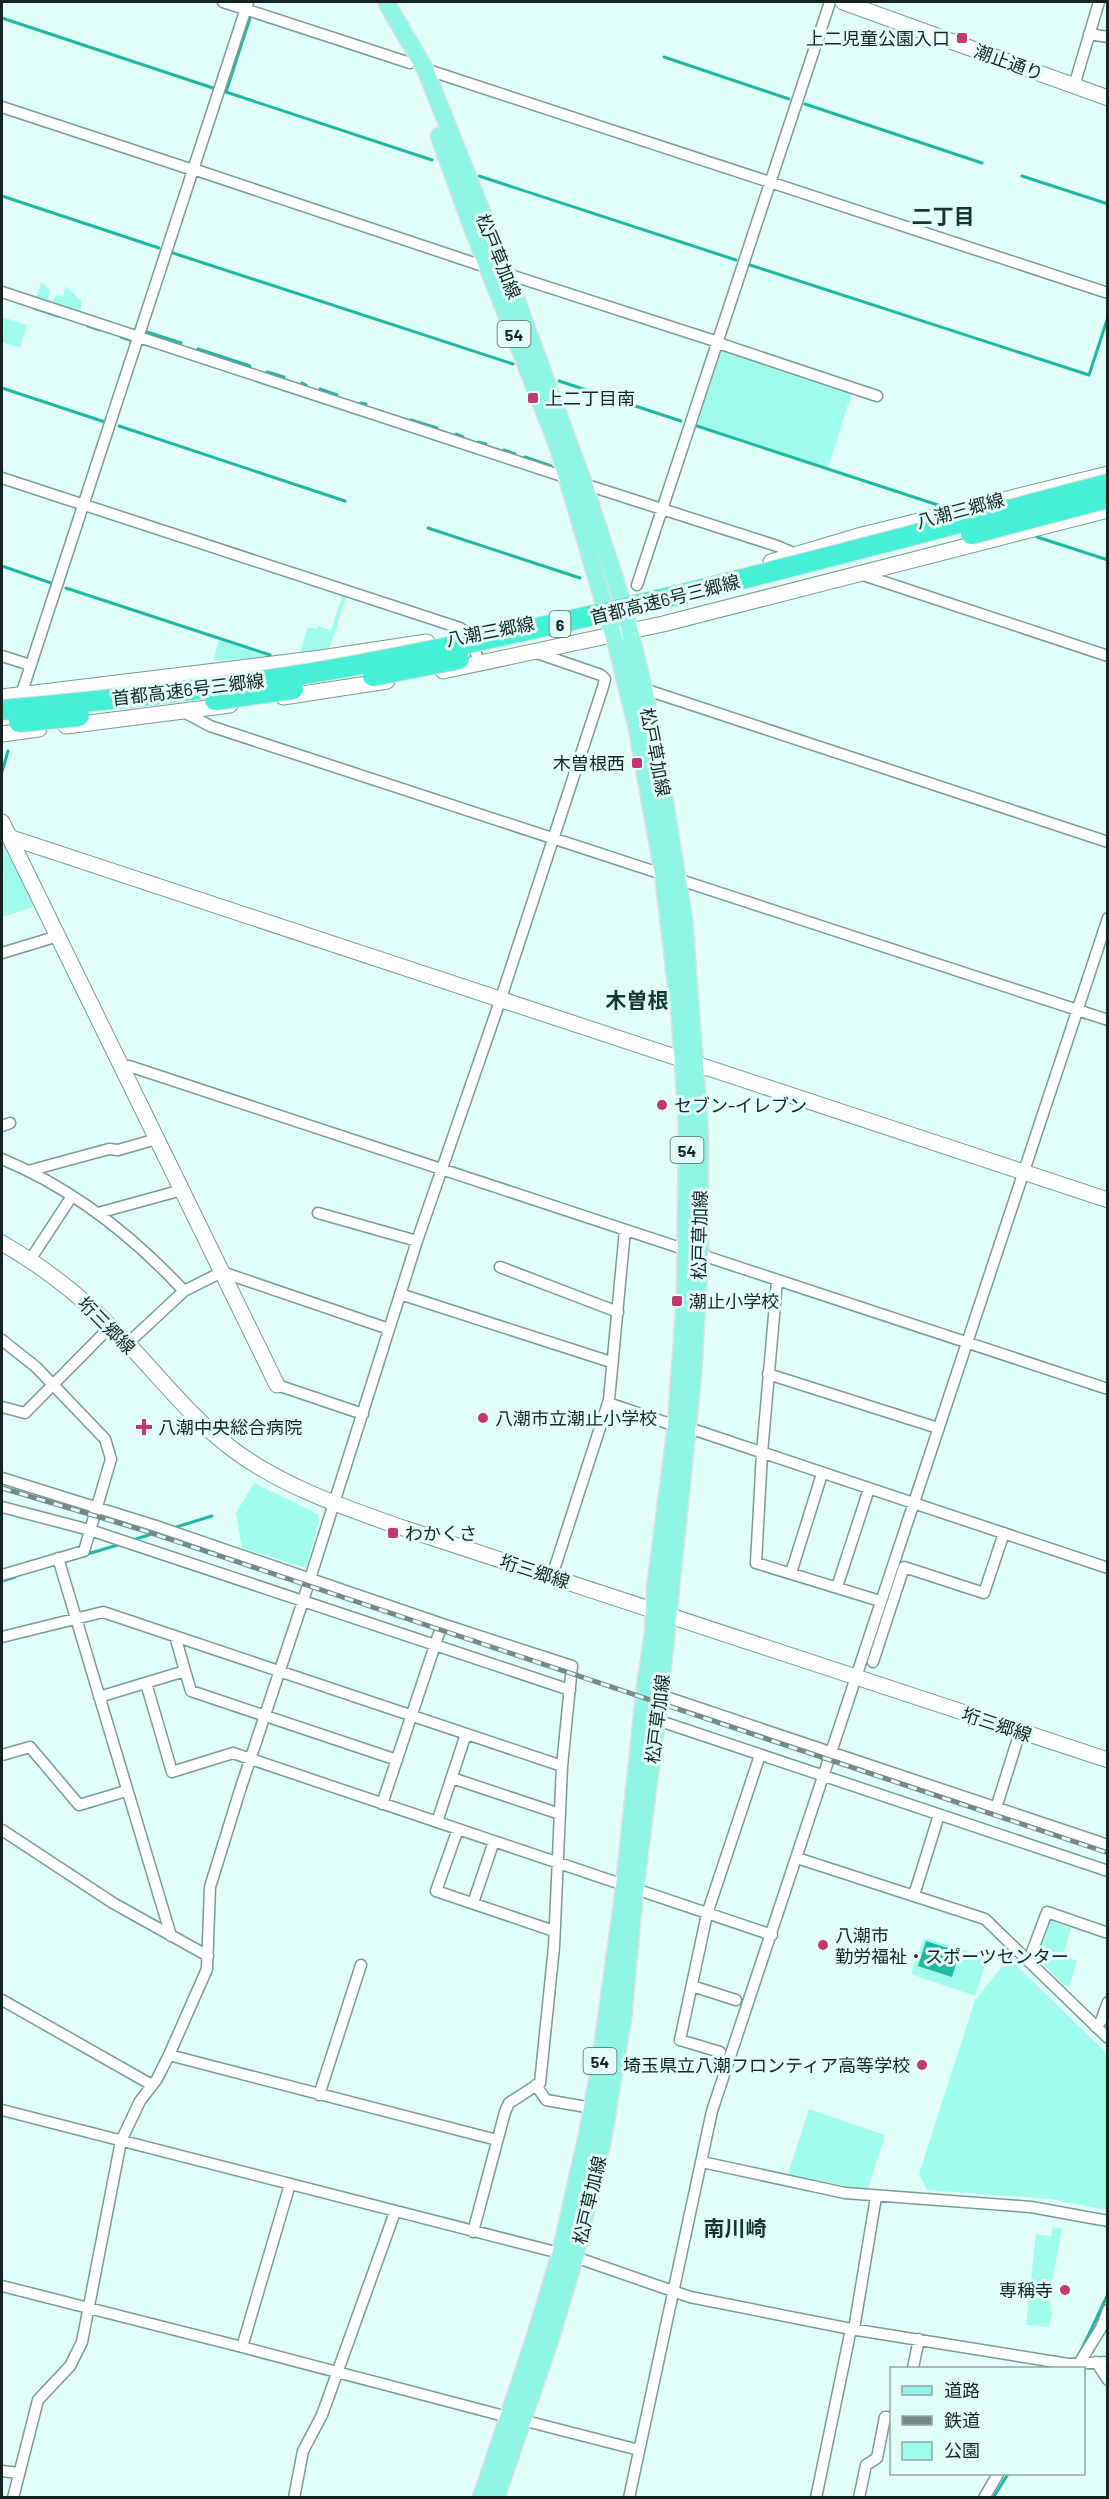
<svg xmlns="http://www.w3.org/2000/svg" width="1109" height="2499" font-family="Barlow,'Noto Sans JP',sans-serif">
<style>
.green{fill:#a1fdeb}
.water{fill:#1eb8a3}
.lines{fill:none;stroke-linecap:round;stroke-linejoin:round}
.stream{stroke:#1eb8a3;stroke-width:3}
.street-casing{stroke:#789b94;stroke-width:13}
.secondary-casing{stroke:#789b94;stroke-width:17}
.primary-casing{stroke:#dee0e0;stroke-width:19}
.street{stroke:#fff;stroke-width:10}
.secondary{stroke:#fff;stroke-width:15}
.primary{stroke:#8ff6e6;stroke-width:16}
.rail-casing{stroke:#758a86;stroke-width:5}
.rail{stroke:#e1fef8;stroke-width:3;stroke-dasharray:9;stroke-linecap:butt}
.highway-bridge-casing{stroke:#dee0e0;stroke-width:22;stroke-linecap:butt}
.highway-bridge{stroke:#45f0d6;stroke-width:20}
.poi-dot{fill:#c33870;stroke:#e1fef8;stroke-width:2}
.labels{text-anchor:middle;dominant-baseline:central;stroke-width:6;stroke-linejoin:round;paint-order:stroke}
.shield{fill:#e1fef8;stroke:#536562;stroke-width:1.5}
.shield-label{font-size:16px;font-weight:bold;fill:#162421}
.poi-label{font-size:18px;fill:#162421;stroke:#e1fef8;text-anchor:start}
.street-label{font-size:18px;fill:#162421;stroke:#e1fef8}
.quarter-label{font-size:21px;font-weight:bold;fill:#153630;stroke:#e1fef8}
</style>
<rect width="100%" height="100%" fill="#e1fef8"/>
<path class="green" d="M 41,282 L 50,290 L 48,299 L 52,302 L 56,295 L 63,296 L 66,286 L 81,301 L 81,314 L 36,300 Z
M 2,317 L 27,325 L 20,348 L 2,342 Z
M 722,349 L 852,392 L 828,468 L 697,425 Z
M 343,594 L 347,595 L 328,653 L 299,655 L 308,627 L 316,629 L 318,626 L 331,630 Z
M 219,640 L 270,657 L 213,661 Z
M 2,832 L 37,906 L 2,917 Z
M 254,1483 L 318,1514 L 319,1520 L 306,1568 L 242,1548 L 236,1513 Z
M 1052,1921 L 1071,1928 L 1063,1955 L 1077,1961 L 1070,1986 L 1063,1984 L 1038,1958 L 1049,1922 Z
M 924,1938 L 988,1957 L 975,1996 L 911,1974 Z
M 1009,1958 L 1107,2054 L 1107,2210 L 1050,2199 L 927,2190 L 919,2174 L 975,2000 Z
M 809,2109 L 885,2135 L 868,2188 L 851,2187 L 788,2174 Z
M 1053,2227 L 1062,2229 L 1049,2298 L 1052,2313 L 1049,2327 L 1026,2325 L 1036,2234 L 1051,2236 Z"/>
<path class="water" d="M 926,1941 L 960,1952 L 952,1977 L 918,1966 Z"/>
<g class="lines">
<path class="stream" d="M 2,18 L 213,88
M 250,18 L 226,92 L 432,160
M 664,57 L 789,99
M 805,104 L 982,163
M 479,176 L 736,260
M 1022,176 L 1108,204
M 2,196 L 159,248
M 173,253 L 513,364
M 750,265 L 1089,375 L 1108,317
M 2,297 L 2,298
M 34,308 L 58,316
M 88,326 L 100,330
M 147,332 L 181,343
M 121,337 L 130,340
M 198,349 L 250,366
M 267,372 L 284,377
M 559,381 L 681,421
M 302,383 L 306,385
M 2,388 L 105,422
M 320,389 L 337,395
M 361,403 L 366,404
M 411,420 L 437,428
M 119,426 L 345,501
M 697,426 L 944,507
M 456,434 L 463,437
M 478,442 L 486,444
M 504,450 L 515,454
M 525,457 L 551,466
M 428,528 L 580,578
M 1037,537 L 1108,560
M 2,566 L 51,583
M 66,588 L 270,655
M 2,772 L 8,751
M 173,1528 L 212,1516
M 133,1540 L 161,1531
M 84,1555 L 121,1544
M 2,1581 L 15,1577
M 1079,2355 L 1108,2294
M 993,2498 L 1008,2474"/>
<defs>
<path id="street" d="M 223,2 L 410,63
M 1089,34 L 1108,37
M 425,69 L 1108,293
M 1074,86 L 1099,2
M 2,107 L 193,170
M 193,169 L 489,268
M 504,273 L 718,342
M 2,292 L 568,478
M 718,343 L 877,396
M 2,478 L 460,628 L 470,636 L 480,665
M 584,484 L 777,546 L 789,551 L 793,556
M 860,574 L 1108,656
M 637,585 L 830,2
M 2,656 L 30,665
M 644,689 L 1108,842
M 21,695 L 248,2
M 184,712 L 210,726 L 1108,1020
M 2,953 L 58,936
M 122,1070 L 129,1066 L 1108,1389
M 2,1126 L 10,1123
M 2,1159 C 72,1188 132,1235 184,1291
M 28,1171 L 109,1149 L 118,1150 L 157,1139
M 98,1213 L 182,1190
M 318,1213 L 417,1241
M 30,1260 L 72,1196
M 500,1267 L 618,1312
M 777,1281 L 762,1453 L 756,1563 L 880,1601
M 400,1294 L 611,1362
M 2,1340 L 36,1367 L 105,1439 L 111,1459 L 84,1551 L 2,1575
M 127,1344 L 184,1291 L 222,1272 L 389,1329
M 768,1374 L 938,1428
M 277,1385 L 363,1414
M 608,1403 L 676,1426
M 2,1407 L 25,1413 L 110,1327
M 689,1428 L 1108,1568
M 2,1478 L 156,1526 L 442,1624
M 2,1507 L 90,1530 L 570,1690
M 58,1558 L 171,1936
M 791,1573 L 822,1474
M 552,1576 L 609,1400 L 625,1230
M 837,1587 L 869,1489
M 2,1637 L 103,1612 L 562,1766
M 873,1662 L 904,1567 L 984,1593 L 1004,1533
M 185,1671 L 191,1691 L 397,1760
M 146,1683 L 172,1772 L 233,1753 L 772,1935
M 660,1695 L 1108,1845
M 99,1697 L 185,1671 L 175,1636
M 657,1720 L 1108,1871
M 2,1755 L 30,1747 L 79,1805 L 126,1791
M 452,1778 L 560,1814
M 382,1804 L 442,1624 L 572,1666 L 562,1766 L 554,1947 L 540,2083 L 509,2103 L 505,2112 L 473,2232
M 996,1808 L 1020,1732
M 437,1822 L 466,1734
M 458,1829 L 436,1891 L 554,1931
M 2,1830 L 113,1903 L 208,1956
M 797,1858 L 985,1919 L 1108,2038
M 914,1895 L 939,1815
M 473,1903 L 494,1841
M 1029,1960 L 1047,1912 L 1108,1933
M 692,1986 L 736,2000
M 2,2000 L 152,2085
M 1096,2027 L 1101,2021 L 1108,2002
M 720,2052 L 680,2040 L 707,1914 L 760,1755
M 169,2055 L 497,2140
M 536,2085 L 546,2100 L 592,2108
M 319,2095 L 361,1965
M 2,2110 L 575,2257 L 690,2297 L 851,2329 L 1068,2364 L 1108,2362
M 702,2162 L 845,2193 L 1031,2207 L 1108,2221
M 2,2286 L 242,2347 L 508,2417
M 854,2329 L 876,2197
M 242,2347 L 290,2184
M 1080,2362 L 1101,2328 L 1108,2310
M 1096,2362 L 1108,2380
M 913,2368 L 919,2339
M 522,2420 L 639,2450
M 2,2471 L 18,2473
M 13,2498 L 38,2400 L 70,2366 L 82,2342 L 121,2141 L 140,2101 L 157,2079 L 169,2055 L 207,1969 L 210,1887 L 241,1787 L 303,1601 L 417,1241 L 500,1001 L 603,687 L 605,679 L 601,675 L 537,653
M 294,2498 L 303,2451 L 322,2415 L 395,2212
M 629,2498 L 712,2111 L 1108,918
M 816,2498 L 851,2329
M 859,2498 L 866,2465 L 877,2458 L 885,2417 L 892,2418
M 984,2498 L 998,2474"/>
<path id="secondary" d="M 843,2 L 1108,98
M 771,562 L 862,535 L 1108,474
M 443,671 L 663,624 L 1108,510
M 2,697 L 321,658 L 427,642
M 283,697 L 387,681
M 66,726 L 230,705
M 2,734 L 39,729
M 2,822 L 277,1385
M 9,837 L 1108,1200
M 2,1243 C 54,1273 87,1302 129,1345 C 163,1381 195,1422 235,1451 C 284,1487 343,1507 400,1527 L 1108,1760"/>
<path id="primary" d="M 387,4 L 425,69 L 507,274 L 584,484 L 623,604 L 644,689 L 662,784 L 684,919 L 700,1132 L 700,1255 L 693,1375 L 660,1695 L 635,1890 L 623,2018 L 603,2139 L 575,2257 L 550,2341 L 496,2498
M 439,136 L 468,217 L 558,447 L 617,648 L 637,729 L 663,874 L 680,1019 L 687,1124 L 685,1298 L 676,1426 L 655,1589 L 653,1633 L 645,1688 L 623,1896 L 600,2064 L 587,2135 L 560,2254 L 534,2340 L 481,2498"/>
</defs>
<use href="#street" class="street-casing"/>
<use href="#secondary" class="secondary-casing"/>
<use href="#primary" class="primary-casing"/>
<use href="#street" class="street"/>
<use href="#secondary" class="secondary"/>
<use href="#primary" class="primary"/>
<defs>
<path id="rail" d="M 2,1488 L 139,1529 L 1108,1853"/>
</defs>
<use href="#rail" class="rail-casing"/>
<use href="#rail" class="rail"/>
<defs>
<path id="highway-bridge" d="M 971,534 L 1108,498
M 373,676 L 459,659
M 215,700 L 293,689
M 2,710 C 120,699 239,687 357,665 C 610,618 858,549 1108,484
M 19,722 L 79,716"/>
</defs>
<use href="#highway-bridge" class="highway-bridge-casing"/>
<use href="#highway-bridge" class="highway-bridge"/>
</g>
<g class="poi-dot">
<rect x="956" y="32" width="12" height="12" rx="3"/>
<rect x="527" y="392" width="12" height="12" rx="3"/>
<rect x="631" y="757" width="12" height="12" rx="3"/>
<circle cx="662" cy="1105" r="6"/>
<rect x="671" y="1295" width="12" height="12" rx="3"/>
<circle cx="483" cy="1418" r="6"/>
<path d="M141 1418h6v6h6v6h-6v6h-6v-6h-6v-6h6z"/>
<rect x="387" y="1527" width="12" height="12" rx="3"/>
<circle cx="823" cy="1945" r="6"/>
<circle cx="922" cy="2065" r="6"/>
<circle cx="1065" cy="2290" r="6"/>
</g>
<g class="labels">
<g class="shield">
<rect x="497.5" y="321" width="33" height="26" rx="4.5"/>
<rect x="549.5" y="611" width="21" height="26" rx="4.5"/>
<rect x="670.5" y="1137" width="33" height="26" rx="4.5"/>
<rect x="583.5" y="2048" width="33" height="26" rx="4.5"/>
</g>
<g class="shield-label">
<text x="514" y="334">54</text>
<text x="560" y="624">6</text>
<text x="687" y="1150">54</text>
<text x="600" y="2061">54</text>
</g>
<g class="poi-label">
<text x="950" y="38" text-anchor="end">上二児童公園入口</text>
<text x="545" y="398">上二丁目南</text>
<text x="625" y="763" text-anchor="end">木曽根西</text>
<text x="674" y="1105">セブン-イレブン</text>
<text x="689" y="1301">潮止小学校</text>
<text x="495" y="1418">八潮市立潮止小学校</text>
<text x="158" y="1427">八潮中央総合病院</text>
<text x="405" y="1533">わかくさ</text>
<text x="835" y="1935">八潮市<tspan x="835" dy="21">勤労福祉・スポーツセンター</tspan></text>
<text x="910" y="2065" text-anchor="end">埼玉県立八潮フロンティア高等学校</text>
<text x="1053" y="2290" text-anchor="end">専稱寺</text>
</g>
<g class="street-label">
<text transform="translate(1009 62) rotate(20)">潮止通り</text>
<text transform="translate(499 256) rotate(68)">松戸草加線</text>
<text transform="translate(960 510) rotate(-15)">八潮三郷線</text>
<text transform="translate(665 599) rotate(-14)">首都高速6号三郷線</text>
<text transform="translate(490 631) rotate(-11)">八潮三郷線</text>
<text transform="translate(188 689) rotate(-7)">首都高速6号三郷線</text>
<text transform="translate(656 752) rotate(79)">松戸草加線</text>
<text transform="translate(699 1235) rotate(-89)">松戸草加線</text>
<text transform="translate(107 1325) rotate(45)">垳三郷線</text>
<text transform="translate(535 1571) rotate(18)">垳三郷線</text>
<text transform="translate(657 1719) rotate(-83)">松戸草加線</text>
<text transform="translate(997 1724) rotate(18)">垳三郷線</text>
<text transform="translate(589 2200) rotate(-77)">松戸草加線</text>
</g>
<g class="quarter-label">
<text x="943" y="215">二丁目</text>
<text x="637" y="999">木曽根</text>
<text x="735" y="2227">南川崎</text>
</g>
</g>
<rect width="1109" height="2499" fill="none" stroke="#162421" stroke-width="6"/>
<rect x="890" y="2367" width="195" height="108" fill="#e1fef8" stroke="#90a7a2" stroke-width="1.5"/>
<rect x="902" y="2386" width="30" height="9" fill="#8ff6e6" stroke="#90a7a2" stroke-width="1.5"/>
<text x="944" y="2397" font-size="18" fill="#162421">道路</text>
<rect x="902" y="2416" width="30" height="9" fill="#758a86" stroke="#90a7a2" stroke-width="1.5"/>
<text x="944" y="2427" font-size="18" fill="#162421">鉄道</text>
<rect x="902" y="2442" width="30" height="18" fill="#a1fdeb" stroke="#90a7a2" stroke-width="1.5"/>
<text x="944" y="2457" font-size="18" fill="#162421">公園</text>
</svg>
